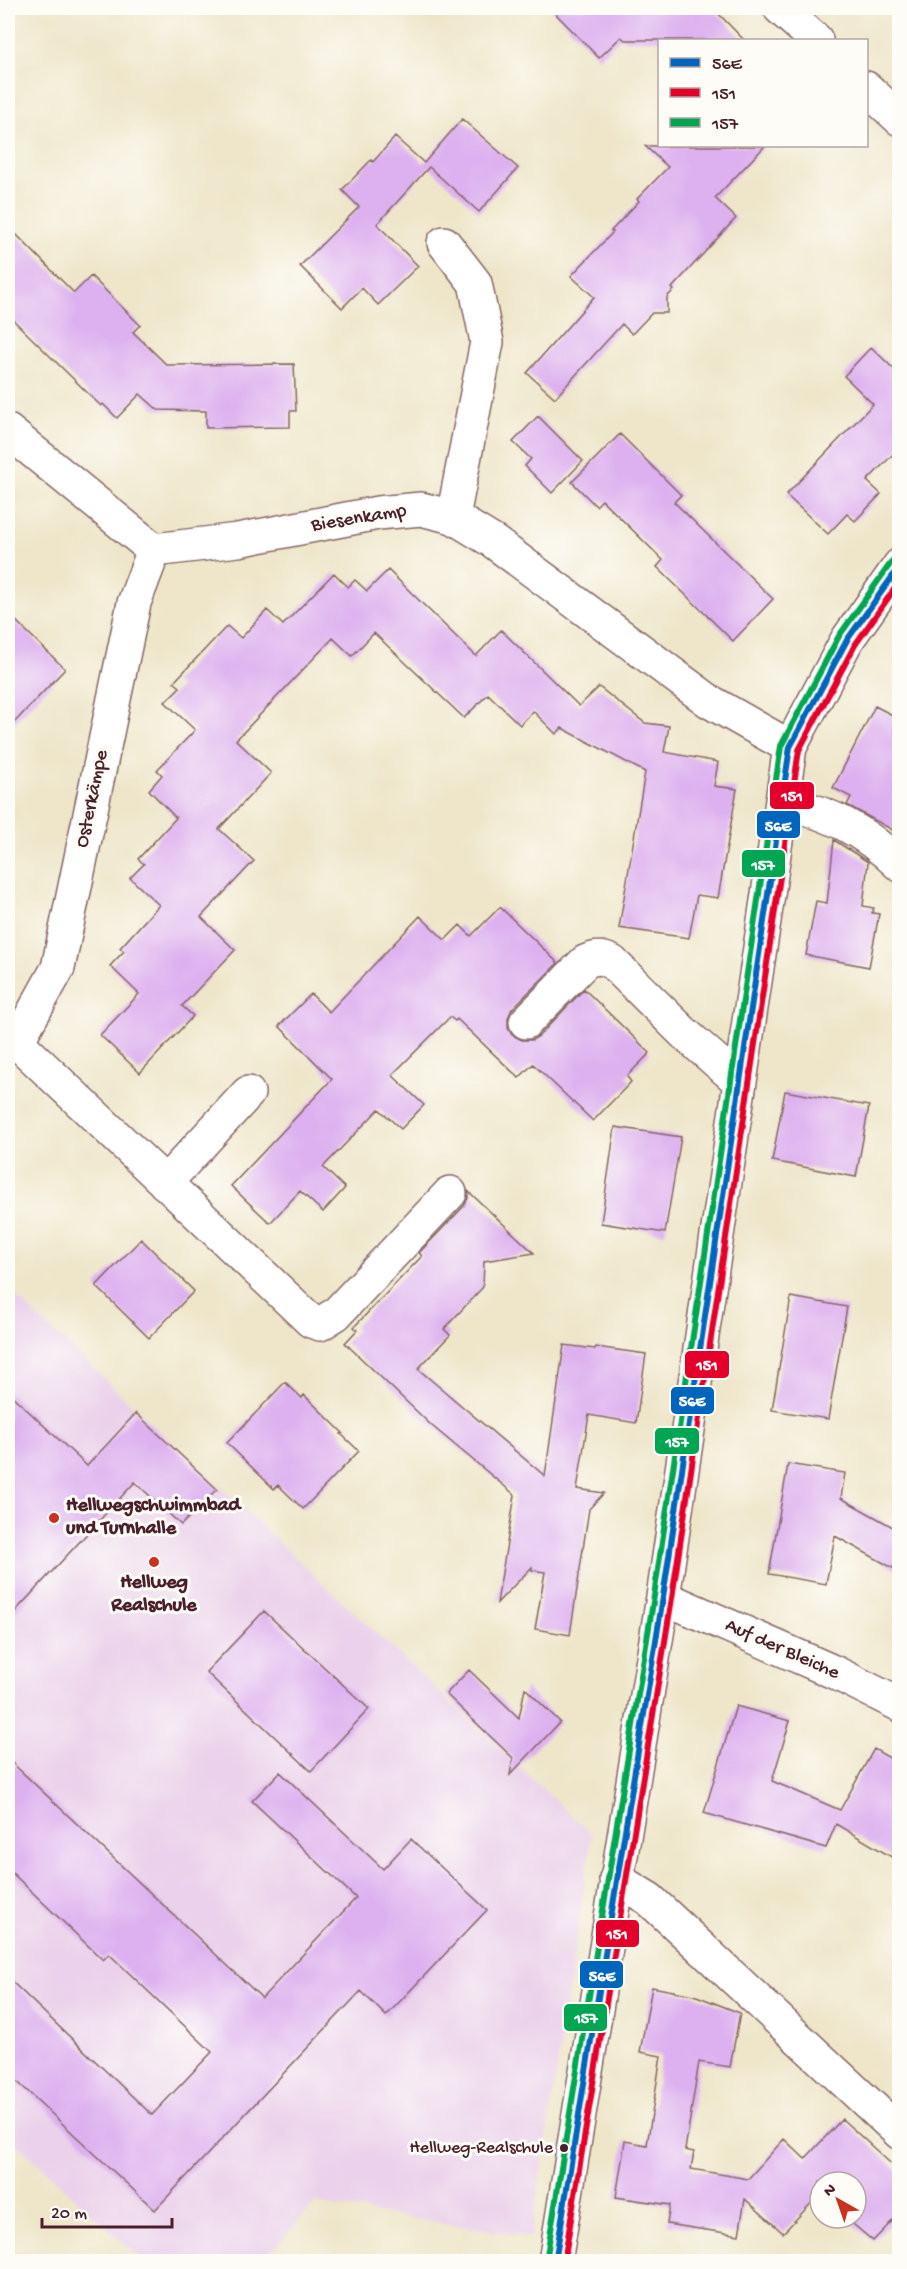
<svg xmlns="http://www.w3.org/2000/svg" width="907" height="2269" font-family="'Gochi Hand',sans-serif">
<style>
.built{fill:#ebd1eb}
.building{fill:#ddb0ef}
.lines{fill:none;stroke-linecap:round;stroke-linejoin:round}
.minor-casing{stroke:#846563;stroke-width:36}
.minor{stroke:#fff;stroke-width:33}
.bus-1-casing{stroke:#fdfcf7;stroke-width:10}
.bus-2-casing{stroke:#fdfcf7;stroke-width:10}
.bus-3-casing{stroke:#fdfcf7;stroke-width:10}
.bus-1{stroke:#0065bd;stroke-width:6}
.bus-2{stroke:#e4002b;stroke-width:6}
.bus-3{stroke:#00a651;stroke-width:6}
.poi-dot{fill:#c8321e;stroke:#fdfcf7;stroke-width:2}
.bus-dot{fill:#4a1f2b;stroke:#fdfcf7;stroke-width:2}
.labels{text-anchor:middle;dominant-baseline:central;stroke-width:6;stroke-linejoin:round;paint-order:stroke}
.bus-label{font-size:18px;fill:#4a1f2b;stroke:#fdfcf7;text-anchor:end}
.street-label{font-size:20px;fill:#4a1f2b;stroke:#fdfcf7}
.poi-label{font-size:20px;font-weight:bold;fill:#4a1f2b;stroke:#fdfcf7;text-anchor:start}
.line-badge{stroke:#fdfcf7;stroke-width:2}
.badge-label{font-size:16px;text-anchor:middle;font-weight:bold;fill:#fff}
</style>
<rect width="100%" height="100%" fill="#fdfcf7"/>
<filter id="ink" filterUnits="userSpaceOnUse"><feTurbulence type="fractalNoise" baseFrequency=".0167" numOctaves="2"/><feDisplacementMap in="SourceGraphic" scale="12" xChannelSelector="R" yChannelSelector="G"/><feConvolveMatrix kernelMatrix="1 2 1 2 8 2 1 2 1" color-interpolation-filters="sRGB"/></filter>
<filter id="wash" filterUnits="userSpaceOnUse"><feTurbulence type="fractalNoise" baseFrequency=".008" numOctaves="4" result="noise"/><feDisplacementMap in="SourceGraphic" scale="24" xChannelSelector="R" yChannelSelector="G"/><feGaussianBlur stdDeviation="1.35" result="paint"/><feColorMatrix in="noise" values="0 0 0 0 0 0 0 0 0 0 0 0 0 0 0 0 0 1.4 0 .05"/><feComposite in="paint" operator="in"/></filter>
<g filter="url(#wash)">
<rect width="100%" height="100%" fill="#efe6ca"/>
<path class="built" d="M 8,1289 L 592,1835 L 531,2237 L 315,2203 L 262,2261 L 143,2261 L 8,2136 Z"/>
<g id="blocks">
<path class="building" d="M 550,8 L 713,8 L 744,40 L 625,40 L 621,37 L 599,58 Z
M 462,119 L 518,168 L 479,212 L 429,167 L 377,224 L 418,266 L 378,305 L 362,288 L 342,308 L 300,266 L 359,207 L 342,190 L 371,160 L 373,162 L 395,137 L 424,163 Z
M 645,146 L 765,146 L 715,198 L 736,218 L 672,288 L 674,290 L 667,297 L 667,313 L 652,313 L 632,334 L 622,324 L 555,398 L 527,373 L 594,297 L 571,276 L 613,232 L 611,231 L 639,201 L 637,199 L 668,167 Z
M 8,226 L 74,293 L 91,276 L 140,325 L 133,332 L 167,365 L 294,364 L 296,411 L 290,411 L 290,427 L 206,428 L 206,411 L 158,410 L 140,394 L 117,418 L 103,404 L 101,406 L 8,315 Z
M 871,347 L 900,375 L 900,447 L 867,481 L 881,494 L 855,521 L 847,514 L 828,534 L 786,495 L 873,404 L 844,376 Z
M 538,416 L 583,461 L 552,493 L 525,466 L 531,459 L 513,442 Z
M 620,434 L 681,495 L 674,502 L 773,599 L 733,641 L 657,567 L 663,560 L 602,500 L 596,506 L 572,482 Z
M 388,570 L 476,656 L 501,630 L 579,706 L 599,687 L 645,723 L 669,726 L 664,752 L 718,762 L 714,786 L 737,789 L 718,898 L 697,895 L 689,938 L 619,928 L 645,772 L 562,728 L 556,734 L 533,711 L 520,725 L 488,694 L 464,718 L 374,633 L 352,656 L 333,638 L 236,740 L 271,773 L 219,829 L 254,861 L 201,917 L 235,950 L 182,1006 L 193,1016 L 140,1073 L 100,1035 L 139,994 L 110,966 L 124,951 L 120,948 L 159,905 L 130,878 L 144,864 L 138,859 L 176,818 L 149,790 L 162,775 L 157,770 L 195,730 L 165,702 L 180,687 L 174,682 L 227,626 L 241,638 L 267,610 L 283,625 L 334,573 L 348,587 L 355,580 L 367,591 Z
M 8,613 L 65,669 L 8,729 Z
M 875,706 L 900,719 L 900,834 L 847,805 L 851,797 L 833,788 Z
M 834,840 L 868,862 L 863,906 L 874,908 L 872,913 L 879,914 L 869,967 L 806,955 L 816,901 L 827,903 Z
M 500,907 L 558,963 L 512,1009 L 508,1018 L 508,1028 L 512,1035 L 522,1040 L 532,1040 L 539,1036 L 584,989 L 650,1053 L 627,1076 L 631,1082 L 593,1121 L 533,1064 L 519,1078 L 457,1019 L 455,1021 L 450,1017 L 392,1075 L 424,1105 L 401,1129 L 379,1109 L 323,1167 L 345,1188 L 323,1212 L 300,1191 L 270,1223 L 231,1186 L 332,1079 L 279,1026 L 311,994 L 329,1012 L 420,916 L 445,940 L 460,925 L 471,936 Z
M 785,1091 L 869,1106 L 856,1177 L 772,1161 Z
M 615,1127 L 681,1137 L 665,1233 L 601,1223 Z
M 468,1191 L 534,1253 L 484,1261 L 483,1287 L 444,1329 L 450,1335 L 418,1369 L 545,1476 L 564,1345 L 595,1349 L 596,1347 L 646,1354 L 636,1423 L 589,1415 L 577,1489 L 604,1493 L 589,1509 L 570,1635 L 535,1629 L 545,1572 L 532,1570 L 532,1567 L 497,1603 L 515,1495 L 432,1426 L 345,1343 L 357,1330 L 354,1327 L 422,1256 L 419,1253 L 464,1206 L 468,1198 Z
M 141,1239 L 194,1291 L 149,1338 L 96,1286 Z
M 791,1297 L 847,1307 L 828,1419 L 772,1410 Z
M 285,1382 L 302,1398 L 304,1395 L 343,1433 L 341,1434 L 359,1451 L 303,1509 L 278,1485 L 274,1489 L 227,1443 Z
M 8,1392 L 87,1466 L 136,1413 L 217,1489 L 181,1525 L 135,1482 L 8,1619 Z
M 788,1464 L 845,1473 L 841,1498 L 900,1531 L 900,1572 L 835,1536 L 826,1584 L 769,1574 Z
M 264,1611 L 369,1709 L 311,1771 L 206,1672 Z
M 469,1670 L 519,1718 L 525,1688 L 560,1722 L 510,1775 L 513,1758 L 446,1694 Z
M 736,1706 L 790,1721 L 772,1781 L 840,1810 L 874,1749 L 900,1764 L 900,1862 L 836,1824 L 826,1848 L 704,1813 Z
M 8,1759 L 262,1998 L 356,1898 L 252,1801 L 280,1772 L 383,1869 L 411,1839 L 487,1910 L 386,2016 L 361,1991 L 155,2210 L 8,2073 L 8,1978 L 152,2115 L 212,2052 L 109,1954 L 103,1960 L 8,1869 Z
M 652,1987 L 694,1995 L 740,2013 L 730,2067 L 699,2062 L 685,2150 L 694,2152 L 691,2169 L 748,2179 L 784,2139 L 805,2159 L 842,2119 L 900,2172 L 900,2213 L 873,2241 L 846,2218 L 856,2218 L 856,2182 L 820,2182 L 820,2194 L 783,2233 L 745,2199 L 739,2235 L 667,2224 L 670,2205 L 616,2197 L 625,2141 L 647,2145 L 661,2056 L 640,2052 Z"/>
</g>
</g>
<g filter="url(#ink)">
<use href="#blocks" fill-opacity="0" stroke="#846563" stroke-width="1.5"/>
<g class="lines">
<defs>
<path id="minor" d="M 780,8 L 816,40
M 866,88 L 900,119
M 444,243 L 475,283 L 487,342 L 453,517
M 8,431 L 154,550 L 238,540 L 378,513 L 421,509 L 453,517 L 494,542 L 709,701 L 790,747
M 154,550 L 134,603 L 58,968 L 17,1042 L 311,1321 L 320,1324 L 336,1314 L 450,1193
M 782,801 C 832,815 861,828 900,865
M 526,1022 L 585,962 C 596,957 602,957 612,962 L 684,1033 L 740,1082
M 165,1183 L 248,1093
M 663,1597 L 836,1673 L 900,1705
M 616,1879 L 649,1899 L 900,2133
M 555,2262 L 663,1597 L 790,747 L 847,640 L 900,565"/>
</defs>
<use href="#minor" class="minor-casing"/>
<use href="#minor" class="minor"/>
<defs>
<path id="bus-1" d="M 555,2262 L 663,1597 L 790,747 L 847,640 L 900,566"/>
<path id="bus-2" d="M 564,2262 L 672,1598 L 799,750 L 855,645 L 900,581"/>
<path id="bus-3" d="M 546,2261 L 654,1596 L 781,746 L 839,636 L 893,560"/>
</defs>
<use href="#bus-1" class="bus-1-casing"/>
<use href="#bus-2" class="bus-2-casing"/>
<use href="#bus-3" class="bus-3-casing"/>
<use href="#bus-1" class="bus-1"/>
<use href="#bus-2" class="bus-2"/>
<use href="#bus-3" class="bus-3"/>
</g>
</g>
<g class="poi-dot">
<circle cx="54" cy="1518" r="6"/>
<circle cx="154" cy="1562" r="6"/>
</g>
<circle class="bus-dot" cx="564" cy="2148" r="5"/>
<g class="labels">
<g class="bus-label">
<text x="553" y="2148">Hellweg-Realschule</text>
</g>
<g class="street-label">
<text transform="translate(359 519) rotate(-9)">Biesenkamp</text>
<text transform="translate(93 799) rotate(-78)">Osterkämpe</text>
<text transform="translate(782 1650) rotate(24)">Auf der Bleiche</text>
</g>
<g class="poi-label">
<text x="66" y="1506">Hellwegschwimmbad<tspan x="66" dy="23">und Turnhalle</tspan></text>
<text x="154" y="1583" text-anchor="middle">Hellweg<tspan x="154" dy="23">Realschule</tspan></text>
</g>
</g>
<g class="line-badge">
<rect x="769" y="781" width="46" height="29" rx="6" fill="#e4002b"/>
<rect x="756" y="810" width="45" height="29" rx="6" fill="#0065bd"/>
<rect x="741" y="849" width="45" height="29" rx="6" fill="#00a651"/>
<rect x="684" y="1350" width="46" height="29" rx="6" fill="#e4002b"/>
<rect x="670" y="1386" width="45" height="29" rx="6" fill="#0065bd"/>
<rect x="654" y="1427" width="46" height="28" rx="6" fill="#00a651"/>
<rect x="595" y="1919" width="45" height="29" rx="6" fill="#e4002b"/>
<rect x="579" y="1960" width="45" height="29" rx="6" fill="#0065bd"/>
<rect x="563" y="2003" width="45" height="29" rx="6" fill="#00a651"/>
</g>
<g class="badge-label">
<text x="792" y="801">151</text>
<text x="778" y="831">56E</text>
<text x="763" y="870">157</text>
<text x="707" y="1370">151</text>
<text x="692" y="1406">56E</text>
<text x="677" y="1447">157</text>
<text x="617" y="1939">151</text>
<text x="602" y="1981">56E</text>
<text x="586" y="2023">157</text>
</g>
<rect width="907" height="2269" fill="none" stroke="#fdfcf7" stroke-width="30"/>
<rect x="658" y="39" width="210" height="108" fill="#fdfcf7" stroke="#b5a4a5" stroke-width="1.5"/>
<rect x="670" y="58" width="30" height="9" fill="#0065bd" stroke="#b5a4a5" stroke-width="1.5"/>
<text x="712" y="69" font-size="18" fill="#4a1f2b">56E</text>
<rect x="670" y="88" width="30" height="9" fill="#e4002b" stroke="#b5a4a5" stroke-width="1.5"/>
<text x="712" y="99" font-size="18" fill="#4a1f2b">151</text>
<rect x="670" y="118" width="30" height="9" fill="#00a651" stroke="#b5a4a5" stroke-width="1.5"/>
<text x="712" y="129" font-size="18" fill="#4a1f2b">157</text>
<g transform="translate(838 2200) rotate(320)"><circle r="28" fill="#fdfcf7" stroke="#b5a4a5" stroke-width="1.5"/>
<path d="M0-4.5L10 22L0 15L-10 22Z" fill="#c8321e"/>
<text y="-9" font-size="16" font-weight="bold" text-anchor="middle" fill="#4a1f2b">N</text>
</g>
<path d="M42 2218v9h130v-9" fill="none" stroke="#4a1f2b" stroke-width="3"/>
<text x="51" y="2218" font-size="18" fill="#4a1f2b" stroke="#fdfcf7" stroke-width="4.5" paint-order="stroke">20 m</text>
</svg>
